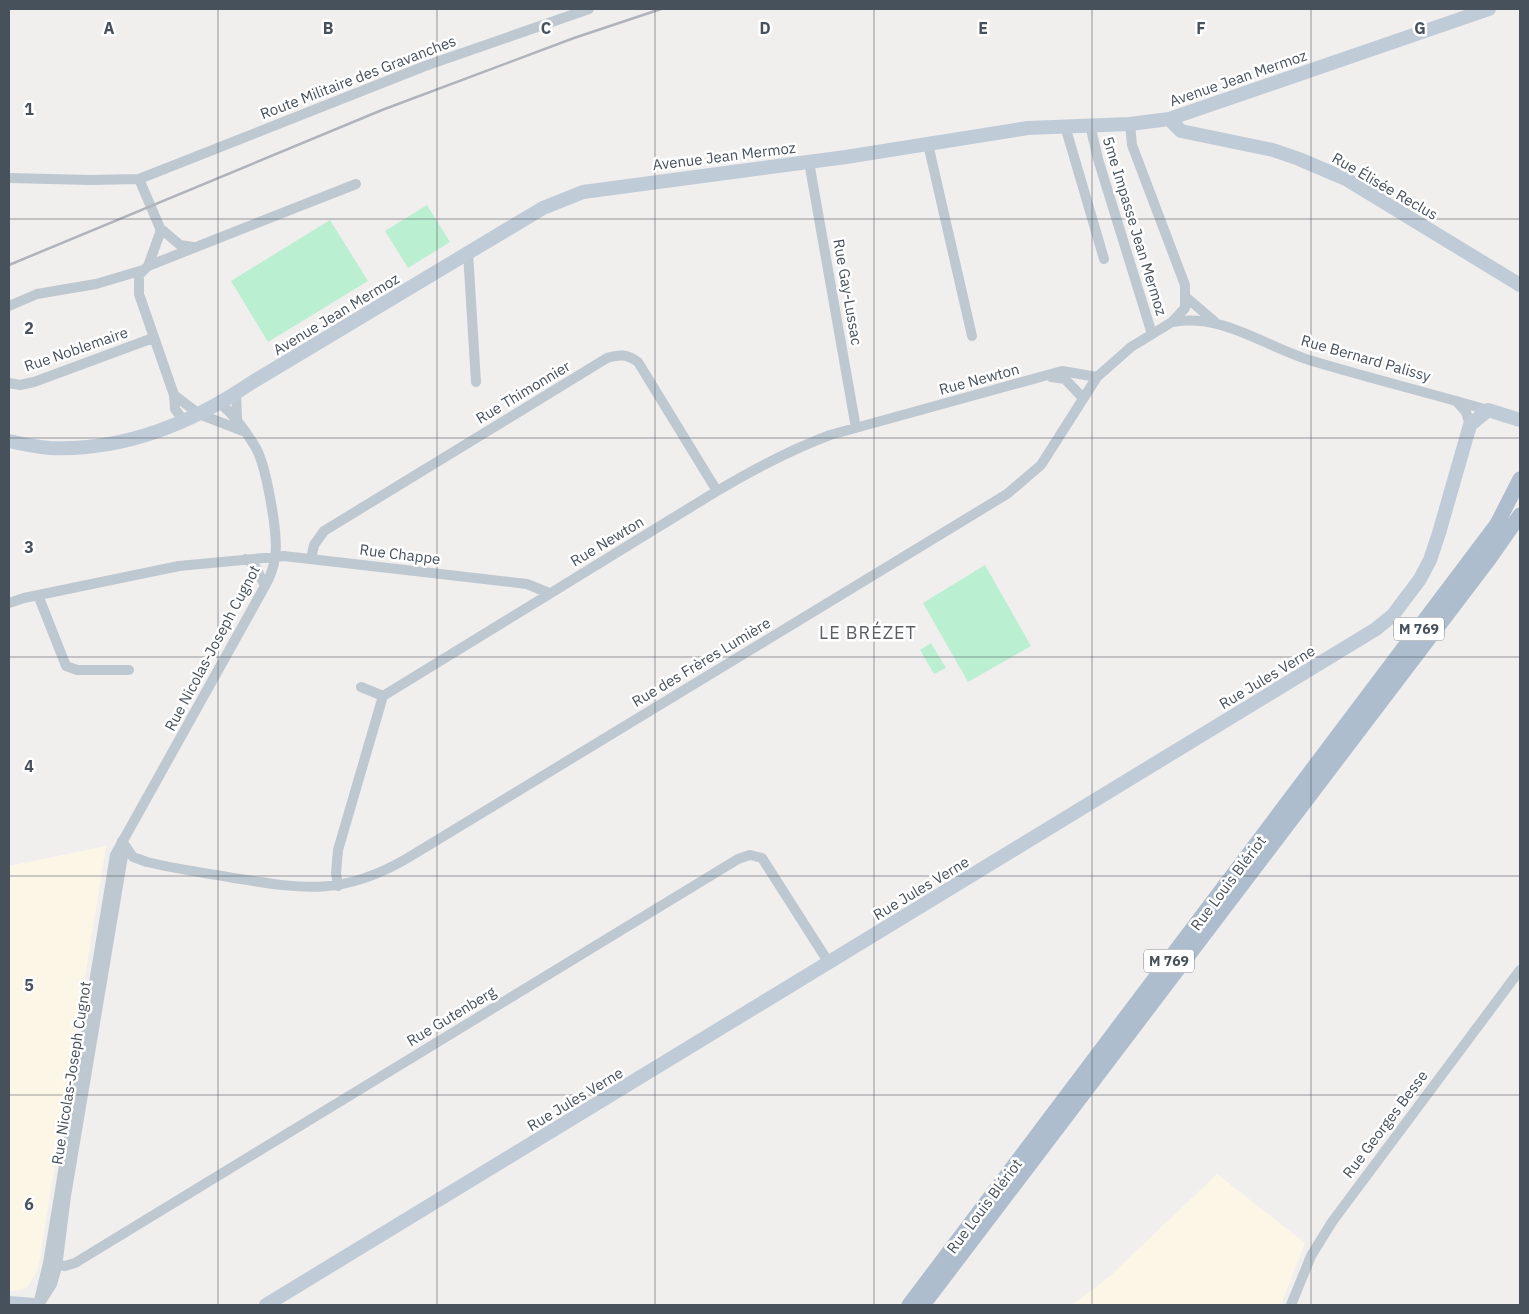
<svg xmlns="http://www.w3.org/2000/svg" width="1529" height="1314" font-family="'IBM Plex Sans',sans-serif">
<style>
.commercial{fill:#fcf6e7}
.green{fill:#bbefd1}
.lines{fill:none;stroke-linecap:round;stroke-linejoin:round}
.street{stroke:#bec8d1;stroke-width:10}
.secondary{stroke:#c0cbd8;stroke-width:14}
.primary{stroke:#adbdce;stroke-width:15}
.rail{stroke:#b0b3b9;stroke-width:2.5}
.grid{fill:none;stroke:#46515c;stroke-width:1;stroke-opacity:0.55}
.labels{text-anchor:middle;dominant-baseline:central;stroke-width:5;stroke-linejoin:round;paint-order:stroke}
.shield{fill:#fff;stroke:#7e858d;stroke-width:1}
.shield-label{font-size:14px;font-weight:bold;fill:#46515c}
.street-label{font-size:15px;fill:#46515c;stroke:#fff}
.quarter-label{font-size:18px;letter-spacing:1px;fill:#5b5e63;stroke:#fff}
.grid-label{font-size:16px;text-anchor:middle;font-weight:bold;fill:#46515c;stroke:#fff;stroke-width:5;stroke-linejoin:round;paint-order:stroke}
</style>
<rect width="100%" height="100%" fill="#f1eeee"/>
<path class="commercial" d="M 106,846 L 38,1270 L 27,1287 L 21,1290 L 9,1291 L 9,866 Z
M 1217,1174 L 1305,1243 L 1281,1305 L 1072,1305 L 1110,1276 Z"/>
<path class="green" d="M 427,205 L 450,242 L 408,268 L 385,231 Z
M 330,220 L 368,281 L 268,342 L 231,281 Z
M 985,565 L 1031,646 L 968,682 L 923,603 Z
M 931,643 L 946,668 L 934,674 L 920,650 Z"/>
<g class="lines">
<path class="street" d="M 1090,125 L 1098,159 L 1152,334
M 1065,126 L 1104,259
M 928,144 L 972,336
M 809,162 L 856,428
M 9,178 L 91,180 L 139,179 L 160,228 L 160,233 L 148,266 L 139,275 L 139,294 L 174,395 L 175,409 L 184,421
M 139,179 L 425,66 L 589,9
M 160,228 L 180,245 L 193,247
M 468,253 L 476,382
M 148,266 L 356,184
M 1187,298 L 1214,321
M 9,306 L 37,294 L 96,284 L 143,270
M 1173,322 C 1222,313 1264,346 1309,360 C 1369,378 1429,393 1488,410
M 1051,377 L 1065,379 L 1082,397
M 9,383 L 20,385 L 34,382 L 153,338
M 236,393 L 237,418
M 174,395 L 199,414 L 243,431
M 1456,401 L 1466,412 L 1470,425
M 245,559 L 254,564 L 265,586
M 311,559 L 314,545 L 324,531 L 607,358 C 620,354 627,354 638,362 L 717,491
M 38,595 L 66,666 L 77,670 L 129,670
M 9,603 L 24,598 L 179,566 L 284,556 L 527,584 L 549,593
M 361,687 L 383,696
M 122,841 L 133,857 L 147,862 C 176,869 205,873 234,878 C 303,889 342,896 406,859 L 1007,494 L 1041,465 L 1097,377 L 1131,347 L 1172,322 L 1185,308 L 1185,285 L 1132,145 L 1130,124
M 338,886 L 336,873 L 338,850 L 383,696 L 717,491 C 754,469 790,450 830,435 L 1062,371 L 1097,377
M 48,1263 L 65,1266 L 75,1263 L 738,859 L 750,855 L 762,858 L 829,963
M 40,1303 L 52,1284 L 57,1267 L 66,1196 L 123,856 L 122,845
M 38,1305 L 48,1263 L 115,855 L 265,586 C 270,577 274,567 275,557 C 279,536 266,466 256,448 C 246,431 235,416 220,403
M 1291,1305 L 1311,1256 L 1332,1222 L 1520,970"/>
<path class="secondary" d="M 1169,119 L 1181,131 L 1273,150 L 1299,159 L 1346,179 L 1520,285
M 9,441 C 22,444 37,447 50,448 C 123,451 192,423 251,383 L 543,208 L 583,192 L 846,157 L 1028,128 L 1130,124 L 1169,119 L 1489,9
M 9,1303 L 34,1305
M 266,1305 L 1376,629 L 1393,615 L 1420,579 L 1430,560 L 1439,533 L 1470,425 L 1488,410 L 1520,420"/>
<path class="primary" d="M 909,1305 L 1497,524 L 1520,479
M 923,1305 L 1490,558 L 1520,515"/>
<path class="rail" d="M 9,265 L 382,110 L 574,38 L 661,9"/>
</g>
<path class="grid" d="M 218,9 L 218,1305M 437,9 L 437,1305M 655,9 L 655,1305M 874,9 L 874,1305M 1092,9 L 1092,1305M 1311,9 L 1311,1305M 9,219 L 1520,219M 9,438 L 1520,438M 9,657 L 1520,657M 9,876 L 1520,876M 9,1095 L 1520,1095"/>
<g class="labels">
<g class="shield">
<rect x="1394" y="617.5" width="50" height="23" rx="4"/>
<rect x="1144" y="949.5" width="50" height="23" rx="4"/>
</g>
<g class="shield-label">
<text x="1419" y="629">M 769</text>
<text x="1169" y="961">M 769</text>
</g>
<g class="street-label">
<text transform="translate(358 77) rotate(-21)">Route Militaire des Gravanches</text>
<text transform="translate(1238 78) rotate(-19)">Avenue Jean Mermoz</text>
<text transform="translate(724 156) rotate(-7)">Avenue Jean Mermoz</text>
<text transform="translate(1385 186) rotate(30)">Rue Élisée Reclus</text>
<text transform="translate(1135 226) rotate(73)">5me Impasse Jean Mermoz</text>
<text transform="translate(848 292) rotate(80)">Rue Gay-Lussac</text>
<text transform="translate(336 314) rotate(-31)">Avenue Jean Mermoz</text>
<text transform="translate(76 349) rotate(-19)">Rue Noblemaire</text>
<text transform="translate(1366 358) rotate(16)">Rue Bernard Palissy</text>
<text transform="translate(979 379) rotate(-15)">Rue Newton</text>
<text transform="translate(523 392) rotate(-31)">Rue Thimonnier</text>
<text transform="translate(607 541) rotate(-31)">Rue Newton</text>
<text transform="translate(400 554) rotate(7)">Rue Chappe</text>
<text transform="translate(212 648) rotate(-62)">Rue Nicolas-Joseph Cugnot</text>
<text transform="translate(701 662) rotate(-31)">Rue des Frères Lumière</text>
<text transform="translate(1267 677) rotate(-31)">Rue Jules Verne</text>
<text transform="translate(1228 883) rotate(-53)">Rue Louis Blériot</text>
<text transform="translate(921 888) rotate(-31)">Rue Jules Verne</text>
<text transform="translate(451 1016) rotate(-31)">Rue Gutenberg</text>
<text transform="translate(71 1073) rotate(-81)">Rue Nicolas-Joseph Cugnot</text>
<text transform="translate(575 1099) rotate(-31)">Rue Jules Verne</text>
<text transform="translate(1385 1124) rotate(-53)">Rue Georges Besse</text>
<text transform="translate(984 1206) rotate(-53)">Rue Louis Blériot</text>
</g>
<g class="quarter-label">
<text x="868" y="632">LE BRÉZET</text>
</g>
</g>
<g class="grid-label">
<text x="109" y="34">A</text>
<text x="328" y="34">B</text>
<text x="546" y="34">C</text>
<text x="765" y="34">D</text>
<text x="983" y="34">E</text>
<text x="1201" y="34">F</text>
<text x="1420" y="34">G</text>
<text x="29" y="115">1</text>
<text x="29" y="334">2</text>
<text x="29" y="553">3</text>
<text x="29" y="772">4</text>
<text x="29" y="991">5</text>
<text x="29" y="1210">6</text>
</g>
<rect width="1529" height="1314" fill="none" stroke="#46515c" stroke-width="20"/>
</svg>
